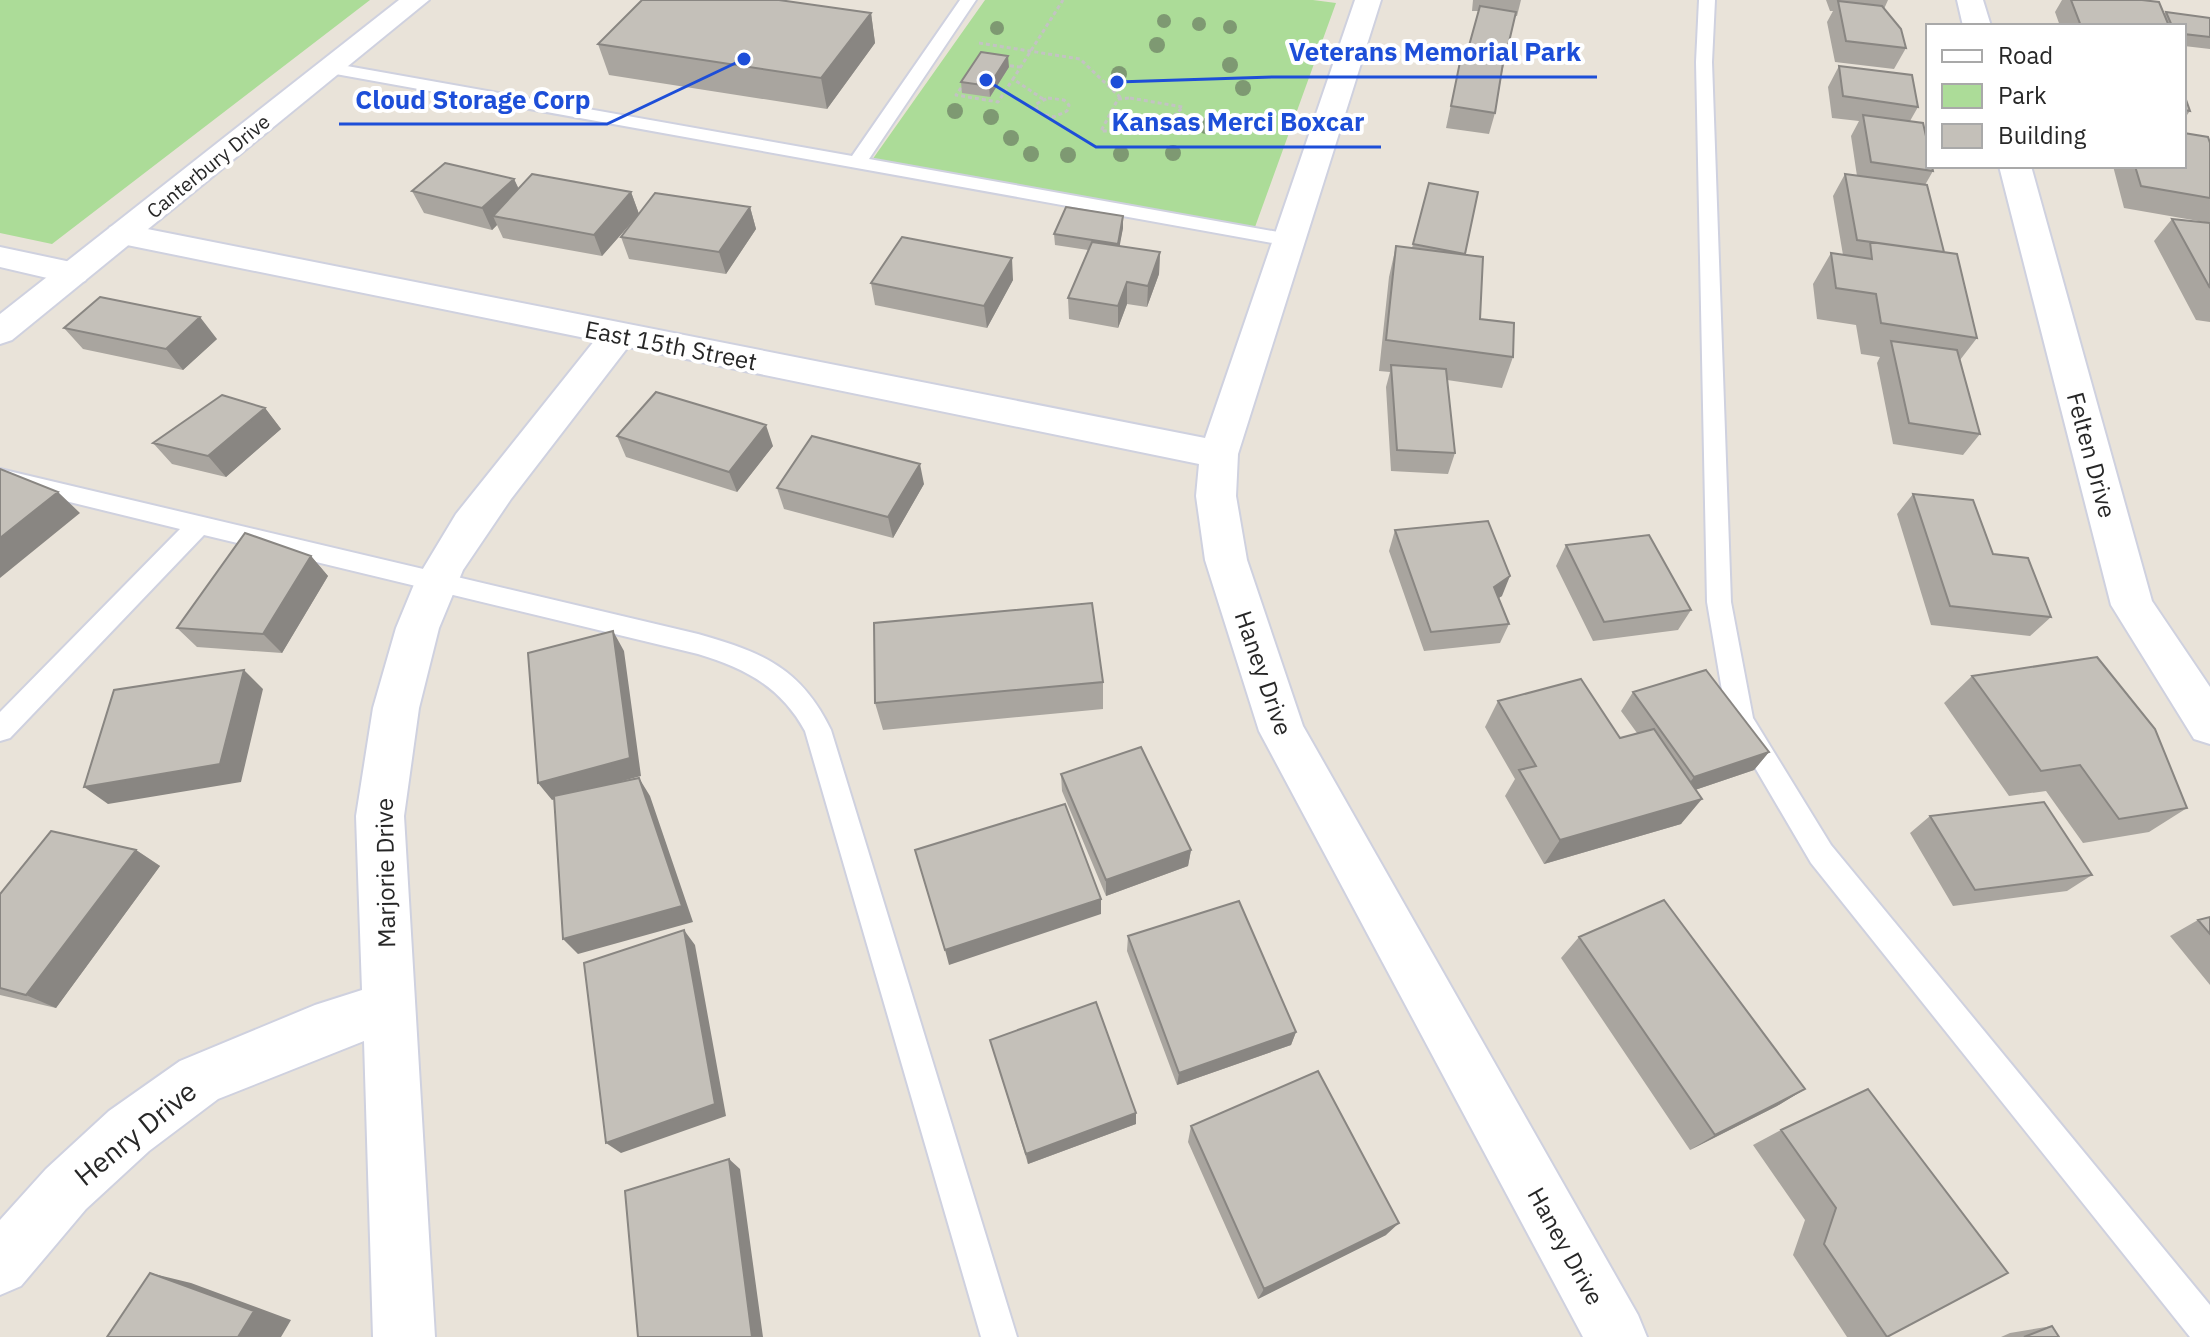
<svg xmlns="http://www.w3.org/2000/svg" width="2210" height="1337" font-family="'IBM Plex Sans',sans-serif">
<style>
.green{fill:#acdc98}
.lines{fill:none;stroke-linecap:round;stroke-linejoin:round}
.service-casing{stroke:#cfd1df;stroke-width:4}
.minor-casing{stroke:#cfd1df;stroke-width:4}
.secondary-casing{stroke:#cfd1df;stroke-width:4}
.path{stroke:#c3c3c3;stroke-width:3;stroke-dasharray:4 3;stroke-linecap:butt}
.service{fill:#fff;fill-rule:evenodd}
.minor{fill:#fff;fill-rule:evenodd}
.secondary{fill:#fff;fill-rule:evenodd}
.tree{fill:#7e9972}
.wall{fill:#a9a59f}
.shaded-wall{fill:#898682}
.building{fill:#c4c0b9;stroke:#898682;stroke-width:2}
.labels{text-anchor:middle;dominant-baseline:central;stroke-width:8;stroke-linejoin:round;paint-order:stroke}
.far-street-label{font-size:20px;fill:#272727;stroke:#fff}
.street-label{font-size:24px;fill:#272727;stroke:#fff}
.near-street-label{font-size:28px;fill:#272727;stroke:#fff}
.leader{fill:none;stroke:#1d4ed8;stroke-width:3}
.callout-dot{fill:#1d4ed8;stroke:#fff;stroke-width:3}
.callout-label{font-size:26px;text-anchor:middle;font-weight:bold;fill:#1d4ed8;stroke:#fff;stroke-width:8;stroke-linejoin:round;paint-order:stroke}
</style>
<rect width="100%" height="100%" fill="#e9e3d9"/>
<path class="green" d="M 0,0 L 370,0 L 52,244 L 0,233 Z
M 985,0 L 1313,0 L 1336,3 L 1255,227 L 872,160 Z"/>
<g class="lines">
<defs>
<path id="service" d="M 960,0 L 976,0 L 869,159 L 1289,234 L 1299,240 L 1296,244 L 1289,246 L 330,73 L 322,68 L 330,63 L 852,156 Z
M 1699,0 L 1715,0 L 1712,62 L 1731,602 L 1753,718 L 1831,845 L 2210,1305 L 2210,1337 L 2190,1337 L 1811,863 L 1727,720 L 1707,602 L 1696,62 Z
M 0,469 L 698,634 C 762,652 801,668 831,730 L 1017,1337 L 981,1337 L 805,731 C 781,687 745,668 698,654 L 204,535 L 10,738 L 0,741 L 0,712 L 180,529 L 0,485 Z"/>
<path id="minor" d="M 1355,0 L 1381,0 L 1238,454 L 1236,496 L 1247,560 L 1303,726 L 1638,1315 L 1647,1337 L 1583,1337 L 1259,731 L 1205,560 L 1196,496 L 1199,464 L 628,347 L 511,499 L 463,570 L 439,628 L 419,708 L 404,816 L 435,1337 L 373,1337 L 364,1041 L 218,1099 L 149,1151 L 86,1209 L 21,1286 L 0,1295 L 0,1220 L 46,1169 L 109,1111 L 180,1061 L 315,1005 L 362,990 L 356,816 L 373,708 L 396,628 L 415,582 L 456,514 L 595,340 L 122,244 L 110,241 L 106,234 L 110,227 L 122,224 L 1205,438 Z
M 1957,0 L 1983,0 L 1991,26 L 1963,26 Z
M 1999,166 L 2031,166 L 2152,601 L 2210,687 L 2210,744 L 2194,739 L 2111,605 Z
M 0,247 L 85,265 L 90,273 L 85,281 L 73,284 L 0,267 Z"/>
<path id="secondary" d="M 399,0 L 429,0 L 12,340 L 0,344 L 0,314 Z"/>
</defs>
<use href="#service" class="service-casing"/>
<use href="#minor" class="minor-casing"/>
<use href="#secondary" class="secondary-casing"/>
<path class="path" d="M 979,43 L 1080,59 L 1121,98
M 1003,65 L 1020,67
M 965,82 L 956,95 L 998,102 L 1013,79
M 1048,98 L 1064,100 L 1069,105 L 1067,111 L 1054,117 L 1038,113 L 1036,104 Z
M 1130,98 L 1183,107 L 1157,132 L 1101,131 L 1118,99 Z
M 1043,99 L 1013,79 L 1063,0"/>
<use href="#service" class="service"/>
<use href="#minor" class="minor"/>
<use href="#secondary" class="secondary"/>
</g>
<g class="tree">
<circle cx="1164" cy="21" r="7"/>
<circle cx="1199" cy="24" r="7"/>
<circle cx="1230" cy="27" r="7"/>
<circle cx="997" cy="28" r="7"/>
<circle cx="1157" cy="45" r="8"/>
<circle cx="1230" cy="65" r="8"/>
<circle cx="1119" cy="74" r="8"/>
<circle cx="1243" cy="88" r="8"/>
<circle cx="955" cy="111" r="8"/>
<circle cx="991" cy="117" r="8"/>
<circle cx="1206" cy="126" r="8"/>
<circle cx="1011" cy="138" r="8"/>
<circle cx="1173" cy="153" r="8"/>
<circle cx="1031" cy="154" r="8"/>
<circle cx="1121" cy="154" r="8"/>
<circle cx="1068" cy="155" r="8"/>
</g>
<path class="wall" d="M 1473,0 L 1521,0 L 1517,16 L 1515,16 L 1502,73 L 1495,113 L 1489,134 L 1446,128 L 1461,57 L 1466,58 L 1479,11 L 1472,11 Z
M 1826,0 L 1888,0 L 1884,9 L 1906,48 L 1894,69 L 1835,62 L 1827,22 L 1833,11 L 1830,11 Z
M 2062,0 L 2142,0 L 2164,14 L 2166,12 L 2210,18 L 2210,49 L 2184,46 L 2184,26 L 2060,26 L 2055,12 Z
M 871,13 L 875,43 L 827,109 L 609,75 L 598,44 Z
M 1839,66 L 1918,107 L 1910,121 L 1933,171 L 1925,185 L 1944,252 L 1977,338 L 1960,360 L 1980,434 L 1963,455 L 1893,444 L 1877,363 L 1880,357 L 1861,354 L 1856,325 L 1817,319 L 1813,284 L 1831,253 L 1843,255 L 1833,196 L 1845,174 L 1857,176 L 1851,136 L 1859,121 L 1832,118 L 1828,87 Z
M 1009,67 L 990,97 L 962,93 L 961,82 Z
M 2184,94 L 2190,111 L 2184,119 Z
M 2210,143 L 2210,223 L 2124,208 L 2113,166 L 2184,166 Z
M 514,179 L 519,189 L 631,192 L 639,214 L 602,256 L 503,238 L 497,225 L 492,230 L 424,213 L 412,191 Z
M 1429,183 L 1464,254 L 1480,319 L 1513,357 L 1502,388 L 1447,380 L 1455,453 L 1448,474 L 1391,471 L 1386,387 L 1390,372 L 1379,371 L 1389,277 L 1396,246 L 1412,248 Z
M 750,207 L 756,229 L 726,274 L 629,259 L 621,237 Z
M 1123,216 L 1123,228 L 1119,246 L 1160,252 L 1159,274 L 1147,307 L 1127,304 L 1118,328 L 1069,319 L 1068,298 L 1088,250 L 1055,245 L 1054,234 Z
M 2172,219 L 2210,223 L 2210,322 L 2196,320 L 2154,241 Z
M 1013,280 L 987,328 L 875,305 L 871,283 Z
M 64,328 L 217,339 L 183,370 L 83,349 Z
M 265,408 L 281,429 L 226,477 L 172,464 L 153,443 Z
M 617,436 L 773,446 L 737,492 L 626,457 Z
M 924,484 L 893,538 L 784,509 L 777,488 Z
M 1913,494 L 1993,554 L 2051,617 L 2030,636 L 1931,625 L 1897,514 Z
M 1395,530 L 1502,596 L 1498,598 L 1509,624 L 1500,643 L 1424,651 L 1389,551 Z
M 1566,545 L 1691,610 L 1678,630 L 1593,641 L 1556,566 Z
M 311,556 L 328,576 L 282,653 L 197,647 L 177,628 Z
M 1972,676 L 2187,808 L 2149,832 L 2083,843 L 2046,791 L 2009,796 L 1944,703 Z
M 1103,682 L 1103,709 L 883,730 L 875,703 Z
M 1633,692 L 1769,752 L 1754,770 L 1695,790 L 1681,824 L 1544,864 L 1505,796 L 1515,779 L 1485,727 L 1498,701 L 1620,738 L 1637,733 L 1621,711 Z
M 1061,774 L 1191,850 L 1188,866 L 1106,896 L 1062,791 Z
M 1930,816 L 2092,875 L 2067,891 L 1953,906 L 1910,833 Z
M 136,850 L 160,866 L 56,1008 L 0,995 L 0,894 Z
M 2210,917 L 2210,985 L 2170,936 L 2198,920 Z
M 1128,936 L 1296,1032 L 1291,1045 L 1177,1085 L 1127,951 Z
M 1579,937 L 1805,1089 L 1777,1106 L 1690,1150 L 1561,958 Z
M 990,1040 L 1136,1113 L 1136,1124 L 1028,1164 Z
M 1868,1089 L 1887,1337 L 1847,1337 L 1793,1255 L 1805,1220 L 1753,1145 L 1781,1130 Z
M 1191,1126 L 1386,1235 L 1258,1299 L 1188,1142 Z
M 2052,1326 L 2059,1337 L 2001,1337 L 2010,1333 Z"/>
<path class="shaded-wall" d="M 871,13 L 875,43 L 827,109 L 821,78 Z
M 1008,56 L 1009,67 L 990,97 L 989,86 Z
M 514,179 L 524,201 L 493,216 L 497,225 L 492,230 L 482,208 Z
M 631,192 L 639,214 L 602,256 L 594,235 Z
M 750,207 L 756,229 L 726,274 L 719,252 Z
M 1123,216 L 1123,228 L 1118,255 L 1118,244 Z
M 1160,252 L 1159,274 L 1147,307 L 1148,286 Z
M 1012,258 L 1013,280 L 987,328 L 984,306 Z
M 1127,282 L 1127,304 L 1118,328 L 1118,306 Z
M 200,317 L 217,339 L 183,370 L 166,349 Z
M 265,408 L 281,429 L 226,477 L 208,456 Z
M 766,425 L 773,446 L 737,492 L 729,472 Z
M 920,464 L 924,484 L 893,538 L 888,517 Z
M 58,492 L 80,513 L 0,578 L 0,538 Z
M 311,556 L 328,576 L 282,653 L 263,634 Z
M 1510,576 L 1502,596 L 1485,607 L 1494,587 Z
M 613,631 L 624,651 L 641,776 L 552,800 L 538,783 Z
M 244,670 L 263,689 L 241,782 L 108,804 L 84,787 Z
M 1769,752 L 1754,770 L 1680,795 L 1694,777 Z
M 639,778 L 650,796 L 693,922 L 578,954 L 563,939 Z
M 1702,799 L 1681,824 L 1544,864 L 1560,840 Z
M 136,850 L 160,866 L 56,1008 L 26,995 Z
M 1191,850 L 1188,866 L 1106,896 L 1106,880 Z
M 1101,899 L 1101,914 L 949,965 L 945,950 Z
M 684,930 L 695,945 L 726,1116 L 621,1153 L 606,1143 Z
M 1296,1032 L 1291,1045 L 1177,1085 L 1179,1073 Z
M 1805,1089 L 1777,1106 L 1690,1150 L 1715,1135 Z
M 1136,1113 L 1136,1124 L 1028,1164 L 1026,1154 Z
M 729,1159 L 740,1169 L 763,1337 L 752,1337 Z
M 1399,1223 L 1386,1235 L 1258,1299 L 1264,1289 Z
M 150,1273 L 191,1283 L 291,1320 L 281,1337 L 238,1337 Z"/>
<path class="building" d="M 642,0 L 779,0 L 871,13 L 821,78 L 598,44 Z
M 2071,0 L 2142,0 L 2159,2 L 2169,26 L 2081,26 Z
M 1838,1 L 1882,6 L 1901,29 L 1906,48 L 1846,41 Z
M 1480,6 L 1516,12 L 1505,59 L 1467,53 Z
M 2166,12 L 2210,18 L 2210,37 L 2184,34 L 2184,26 L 2172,26 Z
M 981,52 L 1008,56 L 989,86 L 961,82 Z
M 1461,57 L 1503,63 L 1495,113 L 1451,106 Z
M 1839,66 L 1912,75 L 1918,107 L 1843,96 Z
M 2184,94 L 2190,111 L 2184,110 Z
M 1863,115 L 1923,123 L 1928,145 L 1928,166 L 1932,166 L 1933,171 L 1871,162 Z
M 2184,133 L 2208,137 L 2210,143 L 2210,198 L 2141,186 L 2135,166 L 2184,166 Z
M 445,163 L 514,179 L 482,208 L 412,191 Z
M 532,174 L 631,192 L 594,235 L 493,216 Z
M 1845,174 L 1927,185 L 1944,252 L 1857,240 Z
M 1429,183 L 1478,192 L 1465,254 L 1413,244 Z
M 655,193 L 750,207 L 719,252 L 621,237 Z
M 1066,207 L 1123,216 L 1118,244 L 1054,234 Z
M 2172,219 L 2210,223 L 2210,288 Z
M 902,237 L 1012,258 L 984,306 L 871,283 Z
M 1092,242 L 1160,252 L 1148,286 L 1127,282 L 1118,306 L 1068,298 Z
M 1870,242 L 1957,254 L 1977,338 L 1881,323 L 1876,294 L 1836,288 L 1831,253 L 1872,259 Z
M 1396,246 L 1483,257 L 1480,319 L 1514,323 L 1513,357 L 1386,340 Z
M 100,297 L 200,317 L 166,349 L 64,328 Z
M 1891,341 L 1957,350 L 1980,434 L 1909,423 Z
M 1391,365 L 1446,369 L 1455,453 L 1397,450 Z
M 656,392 L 766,425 L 729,472 L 617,436 Z
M 222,395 L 265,408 L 208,456 L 153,443 Z
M 812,436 L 920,464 L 888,517 L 777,488 Z
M 0,469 L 58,492 L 0,538 Z
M 1913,494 L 1973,500 L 1993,554 L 2028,558 L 2051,617 L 1950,606 Z
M 1488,521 L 1510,576 L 1494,587 L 1509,624 L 1431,632 L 1395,530 Z
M 245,533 L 311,556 L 263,634 L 177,628 Z
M 1649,535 L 1691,610 L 1604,622 L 1566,545 Z
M 1092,603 L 1103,682 L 875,703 L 874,623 Z
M 613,631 L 630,758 L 538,783 L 528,653 Z
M 2097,657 L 2155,729 L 2187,808 L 2119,819 L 2080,765 L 2041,771 L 1972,676 Z
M 244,670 L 220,764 L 84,787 L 114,690 Z
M 1706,670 L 1769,752 L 1694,777 L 1633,692 Z
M 1581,679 L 1620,738 L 1654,729 L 1702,799 L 1560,840 L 1519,770 L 1536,766 L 1498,701 Z
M 1141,747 L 1191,850 L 1106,880 L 1061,774 Z
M 639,778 L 682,906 L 563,939 L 554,796 Z
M 2044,802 L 2092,875 L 1975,890 L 1930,816 Z
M 1065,804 L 1101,899 L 945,950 L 915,850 Z
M 51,831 L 136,850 L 26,995 L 0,988 L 0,894 Z
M 1664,900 L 1805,1089 L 1715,1135 L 1579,937 Z
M 1239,901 L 1296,1032 L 1179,1073 L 1128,936 Z
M 2210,917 L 2210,934 L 2198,920 Z
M 684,930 L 715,1104 L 606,1143 L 584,963 Z
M 1096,1002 L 1136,1113 L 1026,1154 L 990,1040 Z
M 1318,1071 L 1399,1223 L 1264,1289 L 1191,1126 Z
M 1868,1089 L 2008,1273 L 1887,1337 L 1824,1244 L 1836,1208 L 1781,1130 Z
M 729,1159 L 752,1337 L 638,1337 L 625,1191 Z
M 150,1273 L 254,1311 L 238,1337 L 107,1337 Z
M 2052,1326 L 2059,1337 L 2024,1337 Z"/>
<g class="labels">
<g class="far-street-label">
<text transform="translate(208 166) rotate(-39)">Canterbury Drive</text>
</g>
<g class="street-label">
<text transform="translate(671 345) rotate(11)">East 15th Street</text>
<text transform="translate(2092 455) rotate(75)">Felten Drive</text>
<text transform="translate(1264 673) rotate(71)">Haney Drive</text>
<text transform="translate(385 873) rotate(-91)">Marjorie Drive</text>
<text transform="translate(1566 1246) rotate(61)">Haney Drive</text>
</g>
<g class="near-street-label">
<text transform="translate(135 1133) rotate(-39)">Henry Drive</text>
</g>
</g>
<path class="leader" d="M1117 82L1273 77H1597M744 59L607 124H339M986 80L1096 147H1381"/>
<g class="callout-dot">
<circle cx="1117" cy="82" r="8"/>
<circle cx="744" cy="59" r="8"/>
<circle cx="986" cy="80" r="8"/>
</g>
<g class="callout-label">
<text x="1435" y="61">Veterans Memorial Park</text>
<text x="473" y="109">Cloud Storage Corp</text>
<text x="1238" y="131">Kansas Merci Boxcar</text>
</g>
<rect x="1926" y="24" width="260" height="144" fill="#ffffff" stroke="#a9a9a9" stroke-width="2"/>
<rect x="1942" y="50" width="40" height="12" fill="#ffffff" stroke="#a9a9a9" stroke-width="2"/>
<text x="1998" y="64" font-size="24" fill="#272727">Road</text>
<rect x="1942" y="84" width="40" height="24" fill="#acdc98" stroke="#a9a9a9" stroke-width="2"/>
<text x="1998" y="104" font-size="24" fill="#272727">Park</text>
<rect x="1942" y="124" width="40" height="24" fill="#c4c0b9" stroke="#a9a9a9" stroke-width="2"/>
<text x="1998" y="144" font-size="24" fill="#272727">Building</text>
</svg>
